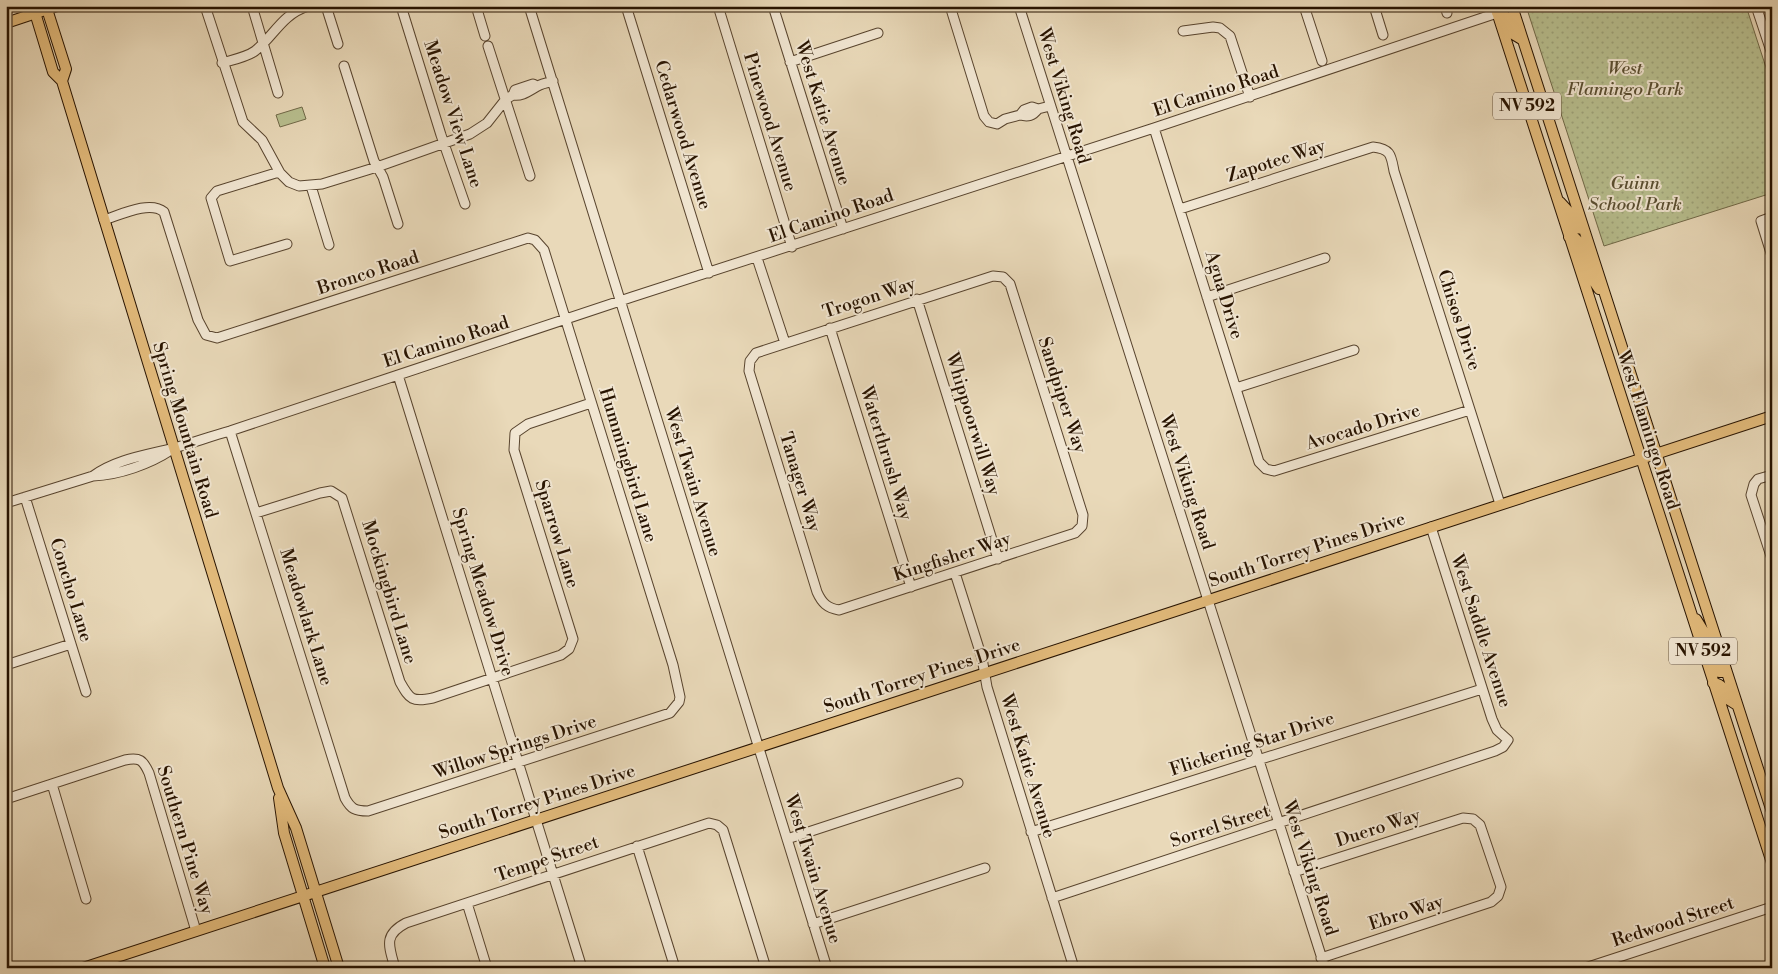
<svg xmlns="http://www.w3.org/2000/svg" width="1778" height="974" font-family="'Libre Bodoni',serif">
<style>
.grass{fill:url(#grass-dots);stroke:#706948}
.pitch{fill:#b8bf8f;stroke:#706948}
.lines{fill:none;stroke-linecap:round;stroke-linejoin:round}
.minor-casing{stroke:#58442e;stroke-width:11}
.major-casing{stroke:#271300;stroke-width:12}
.minor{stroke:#f1e6d2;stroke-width:9}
.major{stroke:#e4bc7c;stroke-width:10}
.labels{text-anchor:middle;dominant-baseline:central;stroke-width:4;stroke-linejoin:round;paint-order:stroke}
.shield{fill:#f1e6d2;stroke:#64523f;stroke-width:1}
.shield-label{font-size:16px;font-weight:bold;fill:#271300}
.park-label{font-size:18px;font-style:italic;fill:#5a4f32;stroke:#f1e6d2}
.street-label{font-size:18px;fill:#271300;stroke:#f1e6d2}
</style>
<defs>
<pattern id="grass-dots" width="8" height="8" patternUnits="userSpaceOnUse" patternTransform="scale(1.25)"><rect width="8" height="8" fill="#b8bf8f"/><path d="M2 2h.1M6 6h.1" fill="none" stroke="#9ea37a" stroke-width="1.8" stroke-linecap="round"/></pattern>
</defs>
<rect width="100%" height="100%" fill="#e9d9b9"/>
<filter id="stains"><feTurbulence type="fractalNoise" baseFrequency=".004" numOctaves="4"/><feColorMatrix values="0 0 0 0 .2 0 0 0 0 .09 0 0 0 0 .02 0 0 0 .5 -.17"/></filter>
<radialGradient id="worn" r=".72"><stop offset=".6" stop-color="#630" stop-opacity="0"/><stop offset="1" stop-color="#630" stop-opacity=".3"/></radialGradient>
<path class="grass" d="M 1526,6 L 1746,6 L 1772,86 L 1772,193 L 1604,246 Z"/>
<path class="pitch" d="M 302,107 L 306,119 L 280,127 L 276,115 Z"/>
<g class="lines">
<defs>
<path id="minor" d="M 205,6 L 243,122 L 262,140 L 280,173 L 289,182 L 299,186 L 322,184 L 377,167 L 470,134 L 487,123 L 506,99 L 513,95 L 515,90 L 533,84 L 537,86
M 252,6 L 278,93
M 326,6 L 338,44
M 401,6 L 441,135 L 465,204
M 476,6 L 485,36
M 529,6 L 827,968
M 626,6 L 709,273
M 718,6 L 792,247
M 773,6 L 843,229
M 950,6 L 984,116 L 989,122 L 997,124 L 1005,119 L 1020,115 L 1024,110 L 1032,107 L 1038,109 L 1050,106
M 1019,6 L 1325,968
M 1304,6 L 1322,61
M 1374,6 L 1383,35
M 1445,6 L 1447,13
M 1756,6 L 1772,54
M 1183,31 L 1213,27 L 1220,28 L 1230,36 L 1250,97
M 488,46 L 530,176
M 790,62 L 878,33
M 222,63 C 232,60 247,57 255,51 C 275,35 281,15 308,6
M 344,66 L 374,161 L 383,177 L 398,224
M 513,95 C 523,97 531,89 540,85 C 544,83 548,83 553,81
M 1020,115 C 1028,117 1033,116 1038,109
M 1154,128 L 1259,462 L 1266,469 L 1274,471 L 1470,410
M 279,172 L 217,191 L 211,198 L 230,261 L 287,244
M 311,186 L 329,245
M 1180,209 L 1373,147 C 1391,149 1391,155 1394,171 L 1500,504
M 104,220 C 120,215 150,200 164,212 L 198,320 L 206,335 L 217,338 L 528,238 L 535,240 L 544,250 L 673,665 L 680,697 L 679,702 L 670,713 L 368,811 C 355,811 351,809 345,798 L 230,431
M 1771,253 L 1761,221 L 1772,217
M 757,258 L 785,343
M 993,276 L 1003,277 L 1010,284 L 1083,515 L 1082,526 L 1075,533 L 839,610 C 827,608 822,603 817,592 L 749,371 L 750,361 L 756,353 Z
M 1207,297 L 1325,258
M 917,299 L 998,559
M 830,328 L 911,587
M 398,375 L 582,968
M 1236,388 L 1354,350
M 1772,475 L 1758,479 L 1754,484 L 1751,495 L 1772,559
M 93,476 C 116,459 147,455 174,448 C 193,443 211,436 230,431 L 632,297 L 1154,128 L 1497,13
M 25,497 L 86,692
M 6,503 L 93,476 C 119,475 150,464 171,450
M 256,513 L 320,493 L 331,491 L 342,498 L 400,682 C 410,700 412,702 433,698 L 561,655 L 569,649 L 573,639 L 514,450 L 515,433 L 528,424 L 591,403
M 955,573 L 982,658 L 987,687 L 1074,968
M 6,665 L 71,644
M 52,784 L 86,899
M 6,799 L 125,760 C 140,757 143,760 149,773 L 196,931
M 1031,832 L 1482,689
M 787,839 L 958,783
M 637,846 L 675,968
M 1294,872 L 1463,818 L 1473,819 L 1480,825 L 1501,887 L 1498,896 L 1491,902 L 1321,958
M 1052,898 L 1495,751 L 1503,747 L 1508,740 L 1497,730 L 1492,719 L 1431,527
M 467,903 L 487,968
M 813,924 L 985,868
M 395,968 C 389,946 383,935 406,923 L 709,823 L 717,825 L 723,830 L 766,968
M 1585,968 L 1772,907"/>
<path id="major" d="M 33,6 L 53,72 L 62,81 L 278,788 L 296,828 L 339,968
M 46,6 L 66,69 L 62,81
M 1495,6 L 1772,863
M 1512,6 L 1772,812
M 1497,13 L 1505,16 L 1513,34 L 1523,40
M 6,23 L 57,6
M 1560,202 L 1570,213 L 1573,224 L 1577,228 L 1583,229
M 1569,237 L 1573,236 L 1579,242 L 1591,277 L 1599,289
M 1696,619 L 1704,632 L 1716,668 L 1719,672 L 1726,672
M 1713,683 C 1723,684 1724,690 1726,698 L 1737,705
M 279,798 L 284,833 L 325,968
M 83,968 L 1772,416"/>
</defs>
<use href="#minor" class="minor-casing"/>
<use href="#major" class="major-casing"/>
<use href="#minor" class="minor"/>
<use href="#major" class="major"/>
</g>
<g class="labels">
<g class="shield">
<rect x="1493" y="92.5" width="68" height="27" rx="4"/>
<rect x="1669" y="637.5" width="68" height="27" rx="4"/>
</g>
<g class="shield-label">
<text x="1527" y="106">NV 592</text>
<text x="1703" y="651">NV 592</text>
</g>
<g class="park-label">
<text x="1625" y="68">West<tspan x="1625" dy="21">Flamingo Park</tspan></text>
<text x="1635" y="183">Guinn<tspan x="1635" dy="21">School Park</tspan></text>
</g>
<g class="street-label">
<text transform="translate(1216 91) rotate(-18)">El Camino Road</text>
<text transform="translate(1064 96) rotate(73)">West Viking Road</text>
<text transform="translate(823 113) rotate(73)">West Katie Avenue</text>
<text transform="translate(453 114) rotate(72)">Meadow View Lane</text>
<text transform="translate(770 122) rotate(73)">Pinewood Avenue</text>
<text transform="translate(683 135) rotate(73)">Cedarwood Avenue</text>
<text transform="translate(1276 161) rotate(-18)">Zapotec Way</text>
<text transform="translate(831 216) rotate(-19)">El Camino Road</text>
<text transform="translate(368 273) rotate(-18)">Bronco Road</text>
<text transform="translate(1224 295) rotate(73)">Agua Drive</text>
<text transform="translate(869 298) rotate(-18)">Trogon Way</text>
<text transform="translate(1459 320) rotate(72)">Chisos Drive</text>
<text transform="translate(446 342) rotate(-18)">El Camino Road</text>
<text transform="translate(1062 395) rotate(72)">Sandpiper Way</text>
<text transform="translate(973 424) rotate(73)">Whippoorwill Way</text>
<text transform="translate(1363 427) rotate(-17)">Avocado Drive</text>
<text transform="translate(185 430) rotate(73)">Spring Mountain Road</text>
<text transform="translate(1648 430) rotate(72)">West Flamingo Road</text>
<text transform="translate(886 453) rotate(73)">Waterthrush Way</text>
<text transform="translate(628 465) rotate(73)">Hummingbird Lane</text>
<text transform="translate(693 482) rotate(73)">West Twain Avenue</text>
<text transform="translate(800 482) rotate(73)">Tanager Way</text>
<text transform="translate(1187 482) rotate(72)">West Viking Road</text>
<text transform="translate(557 534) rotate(73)">Sparrow Lane</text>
<text transform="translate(1307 550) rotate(-18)">South Torrey Pines Drive</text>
<text transform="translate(952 557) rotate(-18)">Kingfisher Way</text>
<text transform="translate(71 590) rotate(73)">Concho Lane</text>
<text transform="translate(389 592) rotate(73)">Mockingbird Lane</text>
<text transform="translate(483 592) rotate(73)">Spring Meadow Drive</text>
<text transform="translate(306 617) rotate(73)">Meadowlark Lane</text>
<text transform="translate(1481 631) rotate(72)">West Saddle Avenue</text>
<text transform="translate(922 676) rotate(-18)">South Torrey Pines Drive</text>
<text transform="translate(1252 744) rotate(-18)">Flickering Star Drive</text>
<text transform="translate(515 747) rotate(-18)">Willow Springs Drive</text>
<text transform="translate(1028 766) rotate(73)">West Katie Avenue</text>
<text transform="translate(537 802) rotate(-18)">South Torrey Pines Drive</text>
<text transform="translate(1220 826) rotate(-18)">Sorrel Street</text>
<text transform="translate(1378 828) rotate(-18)">Duero Way</text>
<text transform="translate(185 840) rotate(73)">Southern Pine Way</text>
<text transform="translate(547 859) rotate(-19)">Tempe Street</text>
<text transform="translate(1310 868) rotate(72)">West Viking Road</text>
<text transform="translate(813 869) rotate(73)">West Twain Avenue</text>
<text transform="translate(1406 913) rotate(-18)">Ebro Way</text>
<text transform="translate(1673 922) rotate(-18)">Redwood Street</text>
</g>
</g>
<rect width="1778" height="974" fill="none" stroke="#e9d9b9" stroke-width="25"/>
<rect x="8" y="8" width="1763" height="959" fill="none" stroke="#271300" stroke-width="2.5"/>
<rect x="12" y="12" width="1753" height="949" fill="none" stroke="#271300"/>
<rect width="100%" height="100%" filter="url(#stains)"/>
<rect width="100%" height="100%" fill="url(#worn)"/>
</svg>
